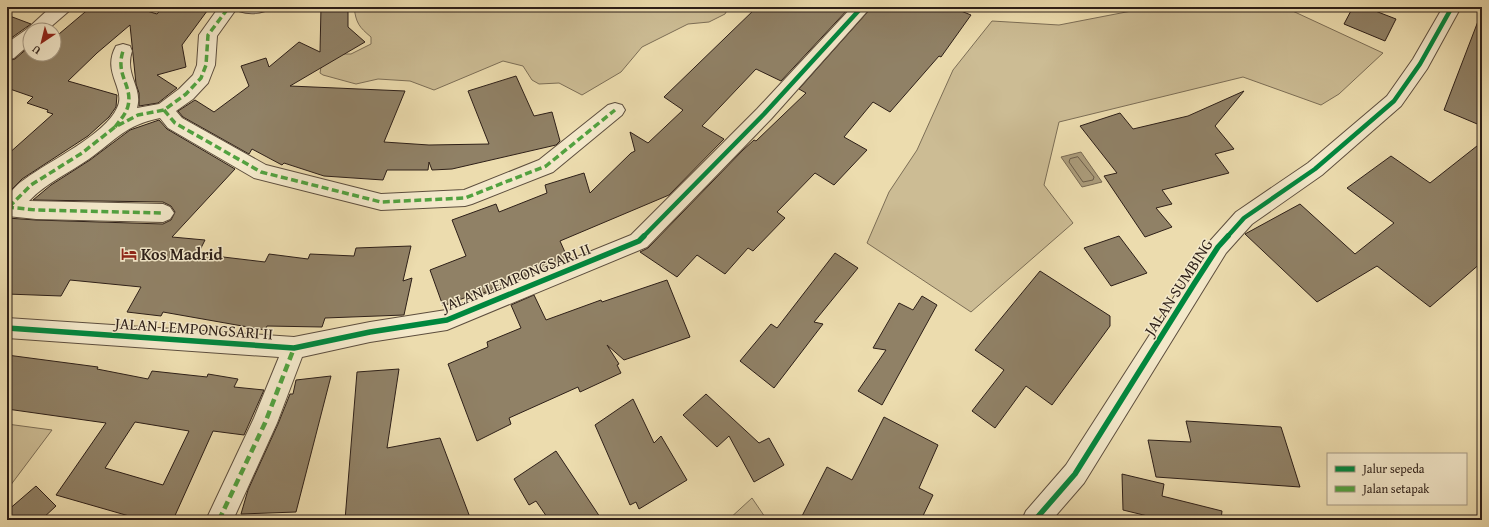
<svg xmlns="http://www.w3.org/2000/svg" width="1489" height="527" font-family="'Gentium Book Plus',serif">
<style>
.green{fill:#ccbc94;stroke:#7c6e56}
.water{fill:#ab9c7b;stroke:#796a53}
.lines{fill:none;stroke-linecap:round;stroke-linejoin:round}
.shore{stroke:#6c5e4a;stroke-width:1}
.building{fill:#908166;stroke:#2d1f18;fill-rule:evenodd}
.minor-casing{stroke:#5d4e3e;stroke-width:2}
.tertiary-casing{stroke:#5d4e3e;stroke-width:2}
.minor{fill:#f3e8ca;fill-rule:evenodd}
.tertiary{fill:#f3e8ca;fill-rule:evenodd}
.quiet-far1{stroke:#52a240;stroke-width:3.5;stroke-dasharray:7 3.5;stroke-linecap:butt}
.quiet{stroke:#52a240;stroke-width:4.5;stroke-dasharray:8 4.5;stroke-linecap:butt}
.cycleway-far1-casing{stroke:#f3e8ca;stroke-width:6}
.cycleway-casing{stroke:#f3e8ca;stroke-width:8}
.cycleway-far1{stroke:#00873e;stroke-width:4.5}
.cycleway{stroke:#00873e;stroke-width:5.5}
.labels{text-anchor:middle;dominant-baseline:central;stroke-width:3;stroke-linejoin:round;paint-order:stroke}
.poi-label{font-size:16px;font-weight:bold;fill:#2d1f18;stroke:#f3e8ca;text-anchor:start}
.street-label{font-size:16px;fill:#2d1f18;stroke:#f3e8ca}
</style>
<rect width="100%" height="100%" fill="#ecdcae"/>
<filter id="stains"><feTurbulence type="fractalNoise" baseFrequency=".005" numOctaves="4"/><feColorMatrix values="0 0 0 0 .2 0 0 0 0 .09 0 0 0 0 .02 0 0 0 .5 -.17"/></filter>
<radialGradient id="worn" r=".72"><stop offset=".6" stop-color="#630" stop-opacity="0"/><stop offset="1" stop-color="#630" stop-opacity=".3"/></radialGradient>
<path class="green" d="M 354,7 L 729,7 L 725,14 L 709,22 L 688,24 L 642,47 L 621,72 L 582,95 L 559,83 L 539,84 L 532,80 L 523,66 L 503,61 L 434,90 L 410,81 L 378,79 L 356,84 L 323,75 L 320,73 L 321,67 L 336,54 L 351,54 L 371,44 L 371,37 C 359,27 356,23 354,7 Z
M 1152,7 L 1284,7 L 1383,53 L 1339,94 L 1321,105 L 1243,77 L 1059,122 L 1044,185 L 1073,223 L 971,312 L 867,243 L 889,192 L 917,150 L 953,70 L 992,21 L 1059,25 Z
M 7,424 L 52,430 L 7,490 Z
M 752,498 L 767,520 L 728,520 Z"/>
<path class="water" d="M 1081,152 L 1102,182 L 1082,187 L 1061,157 Z"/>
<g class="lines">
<path class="shore" d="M 1078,157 L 1094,177 L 1093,180 L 1083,182 L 1069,162 L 1070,159 Z"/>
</g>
<path class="building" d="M 91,7 L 151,7 L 147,11 L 157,14 L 163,7 L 210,7 L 182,45 L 186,67 L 157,75 L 177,88 L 158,103 L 139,106 L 139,93 L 136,84 L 130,25 L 97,53 L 68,81 L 117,95 L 116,107 L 109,117 L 88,136 L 22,179 L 7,194 L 7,155 L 53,114 L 47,112 L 48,110 L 27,103 L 33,97 L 7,88 L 7,61 L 15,59 L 30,46 L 30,54 L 54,54 L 54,32 L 59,34 Z
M 321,7 L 348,7 L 348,27 L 365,42 L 290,86 L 405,91 L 384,142 L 429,145 L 489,144 L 468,91 L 516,76 L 534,116 L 552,112 L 560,141 L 556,145 L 452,169 L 432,170 L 429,162 L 428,170 L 387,170 L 383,180 L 324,176 L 284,163 L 282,165 L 252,149 L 249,154 L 183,117 L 178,111 L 195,100 L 214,112 L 249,86 L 241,66 L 266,58 L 269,67 L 299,42 L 320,52 Z
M 757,7 L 850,7 L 781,81 L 756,69 L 702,126 L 724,139 L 669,195 L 560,241 L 568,259 L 481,294 L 480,292 L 443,306 L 430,270 L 466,256 L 452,220 L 496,204 L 499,212 L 547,193 L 545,185 L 584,173 L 590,193 L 631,153 L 635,151 L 630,132 L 648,143 L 683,110 L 664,97 Z
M 872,7 L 951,7 L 971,15 L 941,57 L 939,56 L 890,112 L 873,102 L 844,137 L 867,150 L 834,185 L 815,173 L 777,212 L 785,218 L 753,251 L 748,248 L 725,274 L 697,255 L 677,277 L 640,252 L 648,248 L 743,150 L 754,140 L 756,141 L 806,93 L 799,89 Z
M 1353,7 L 1365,7 L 1396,19 L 1385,41 L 1344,24 Z
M 7,15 L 31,24 L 7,41 Z
M 1480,16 L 1482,17 L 1482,126 L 1444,110 Z
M 1244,91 L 1215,126 L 1234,149 L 1215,154 L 1229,173 L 1162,190 L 1172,204 L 1156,208 L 1172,227 L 1145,237 L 1104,176 L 1117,173 L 1080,126 L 1120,113 L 1133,129 L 1188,116 Z
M 159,120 L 167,129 L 235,169 L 172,237 L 205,240 L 198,254 L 265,262 L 269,254 L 308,259 L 310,254 L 354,256 L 356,248 L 411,246 L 403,281 L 412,278 L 404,315 L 325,318 L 322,327 L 267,326 L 265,330 L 163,312 L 161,316 L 127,312 L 141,287 L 70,280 L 61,296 L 7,294 L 7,218 L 36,220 L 163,224 L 171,220 L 175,212 L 171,206 L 163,202 L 33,200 L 51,185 L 90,160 L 130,130 Z
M 1482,142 L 1482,262 L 1430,307 L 1377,266 L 1317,302 L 1245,234 L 1300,204 L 1355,254 L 1394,223 L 1347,188 L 1391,156 L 1430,183 Z
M 1119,236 L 1147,273 L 1111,286 L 1084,248 Z
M 835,253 L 858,268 L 814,322 L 823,324 L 774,388 L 740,361 L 771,324 L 777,328 Z
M 1040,271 L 1110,316 L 1110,326 L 1052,405 L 1026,386 L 995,428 L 972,411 L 1004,370 L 975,350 Z
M 667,280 L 690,337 L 624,360 L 607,345 L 619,364 L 617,365 L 621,373 L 580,392 L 578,387 L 509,418 L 511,424 L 477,441 L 448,364 L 488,347 L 487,342 L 521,328 L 511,305 L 534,295 L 546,320 L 601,300 L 602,302 Z
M 922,296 L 937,305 L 882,405 L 858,391 L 886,350 L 873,348 L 899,303 L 913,310 Z
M 7,355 L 98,367 L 97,369 L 148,379 L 152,371 L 207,377 L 208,374 L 238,379 L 234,387 L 264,390 L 244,435 L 213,431 L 173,520 L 143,520 L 56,495 L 106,423 L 7,409 ZM 135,422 L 189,431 L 163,485 L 105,468 Z
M 399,369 L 387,448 L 440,438 L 471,520 L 345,520 L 357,372 Z
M 331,376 L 296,512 L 241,514 L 248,490 L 278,424 L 290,394 L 293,394 L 296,380 Z
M 706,394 L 759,443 L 769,438 L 784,465 L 754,482 L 729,436 L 717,447 L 683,415 Z
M 633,399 L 654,443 L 661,436 L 687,480 L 639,509 L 636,502 L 630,505 L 595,425 Z
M 884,417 L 938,445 L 919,488 L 933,495 L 921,520 L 800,520 L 827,467 L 852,480 Z
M 1186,421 L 1281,427 L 1300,487 L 1156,477 L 1148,440 L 1191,442 Z
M 556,451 L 602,520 L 549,520 L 536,501 L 529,505 L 514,479 Z
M 1122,474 L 1164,484 L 1162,496 L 1222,511 L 1221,520 L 1164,520 L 1123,510 Z
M 36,486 L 56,506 L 41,520 L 7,520 L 7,511 Z"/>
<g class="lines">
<defs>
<path id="minor" d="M 51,7 L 72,7 L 69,11 L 47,30 L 30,30 L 30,44 L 14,58 L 7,60 L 7,43 L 27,29 Z
M 219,7 L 268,7 L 265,11 C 256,14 248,14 239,11 L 237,8 L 217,36 L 215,65 L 208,83 L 193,99 L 176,111 L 182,118 L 266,165 L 381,194 L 464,190 L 539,160 L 608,105 L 615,103 L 622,105 L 625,110 L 622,115 L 553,172 L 472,204 L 465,206 L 381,210 L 254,178 L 168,128 L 160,118 C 125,125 116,140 89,159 C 69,173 46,183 29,201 L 163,204 L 170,207 L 174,213 L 170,219 L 163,222 L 36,219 L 7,216 L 7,196 C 13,190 18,183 25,179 C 49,161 105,135 117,108 C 127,89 101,73 116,46 L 123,44 L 130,46 L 132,51 C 124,75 143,87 137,108 L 159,104 L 179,89 L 193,75 L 197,65 L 199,35 Z
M 852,7 L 871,7 L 771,119 L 647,247 L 447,330 L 370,342 L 302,357 L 277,423 L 233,520 L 206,520 L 254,418 L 279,357 L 7,338 L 7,318 L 294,337 L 370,322 L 446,310 L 631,235 L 757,109 Z"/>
<path id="tertiary" d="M 1443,7 L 1461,7 L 1427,69 L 1401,106 L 1322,175 L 1252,224 L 1226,253 L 1084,483 L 1052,520 L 1022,520 L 1026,511 L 1066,465 L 1210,241 L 1236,212 L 1308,163 L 1387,96 L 1413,59 Z"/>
</defs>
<use href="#minor" class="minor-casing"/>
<use href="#tertiary" class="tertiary-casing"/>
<use href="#minor" class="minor"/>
<use href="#tertiary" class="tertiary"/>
<path class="quiet-far1" d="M 245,7 L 259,7
M 228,9 L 244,7
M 164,110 L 175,123 L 261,172 L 381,202 L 465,198 L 546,166 L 615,110
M 115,127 C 120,120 126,114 128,106 C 133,85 115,76 123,51
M 7,207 L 36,210 L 163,213
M 9,207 L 31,185 L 82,153 L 115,127 L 138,115 L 164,110 L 186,94 L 201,78 L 206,65 L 208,35 L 229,7"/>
<path class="quiet" d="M 219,520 L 265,423 L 294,348"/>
<defs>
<path id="cycleway-far1" d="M 643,237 L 764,114 L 862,7
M 1227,237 L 1244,218 L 1315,169 L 1394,101 L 1420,64 L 1452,7"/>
<path id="cycleway" d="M 7,328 L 294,348 L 370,332 L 447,320 L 639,241 L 644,236
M 1035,520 L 1075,474 L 1194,284 L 1218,247 L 1228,236"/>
</defs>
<use href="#cycleway-far1" class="cycleway-far1-casing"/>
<use href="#cycleway" class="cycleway-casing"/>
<use href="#cycleway-far1" class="cycleway-far1"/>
<use href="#cycleway" class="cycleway"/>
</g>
<defs>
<symbol id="hotel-bare" viewBox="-9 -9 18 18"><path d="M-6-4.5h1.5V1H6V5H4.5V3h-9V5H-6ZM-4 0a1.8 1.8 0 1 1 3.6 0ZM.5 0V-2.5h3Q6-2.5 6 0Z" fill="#8f2418" stroke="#f3e8ca" stroke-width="2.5" paint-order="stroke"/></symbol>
</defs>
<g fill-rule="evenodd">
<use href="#hotel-bare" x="118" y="243" width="22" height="22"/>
</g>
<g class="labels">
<g class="poi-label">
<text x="141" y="254">Kos Madrid</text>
</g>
<g class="street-label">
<text transform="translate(516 277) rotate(-22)">JALAN LEMPONGSARI II</text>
<text transform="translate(1178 287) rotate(-57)">JALAN SUMBING</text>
<text transform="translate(194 328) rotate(4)">JALAN LEMPONGSARI II</text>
</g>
</g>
<rect width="1489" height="527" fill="none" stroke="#ecdcae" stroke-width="24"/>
<rect x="8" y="8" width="1473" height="511" fill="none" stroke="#2d1f18" stroke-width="2"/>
<rect x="12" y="12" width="1465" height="503" fill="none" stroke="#2d1f18"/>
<rect x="1327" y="453" width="140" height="52" fill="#f3e8ca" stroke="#a49883"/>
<rect x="1335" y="466" width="20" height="6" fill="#00873e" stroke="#a49883"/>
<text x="1363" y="473" font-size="12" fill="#2d1f18">Jalur sepeda</text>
<rect x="1335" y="486" width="20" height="6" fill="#52a240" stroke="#a49883"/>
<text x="1363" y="493" font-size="12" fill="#2d1f18">Jalan setapak</text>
<g transform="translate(42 42) rotate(215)"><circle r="19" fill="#f3e8ca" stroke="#a49883"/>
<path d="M0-3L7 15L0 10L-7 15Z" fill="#8f2418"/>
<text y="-6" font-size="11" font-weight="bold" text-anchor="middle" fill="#2d1f18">U</text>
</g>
<rect width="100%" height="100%" filter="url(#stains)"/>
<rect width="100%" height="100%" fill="url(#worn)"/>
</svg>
